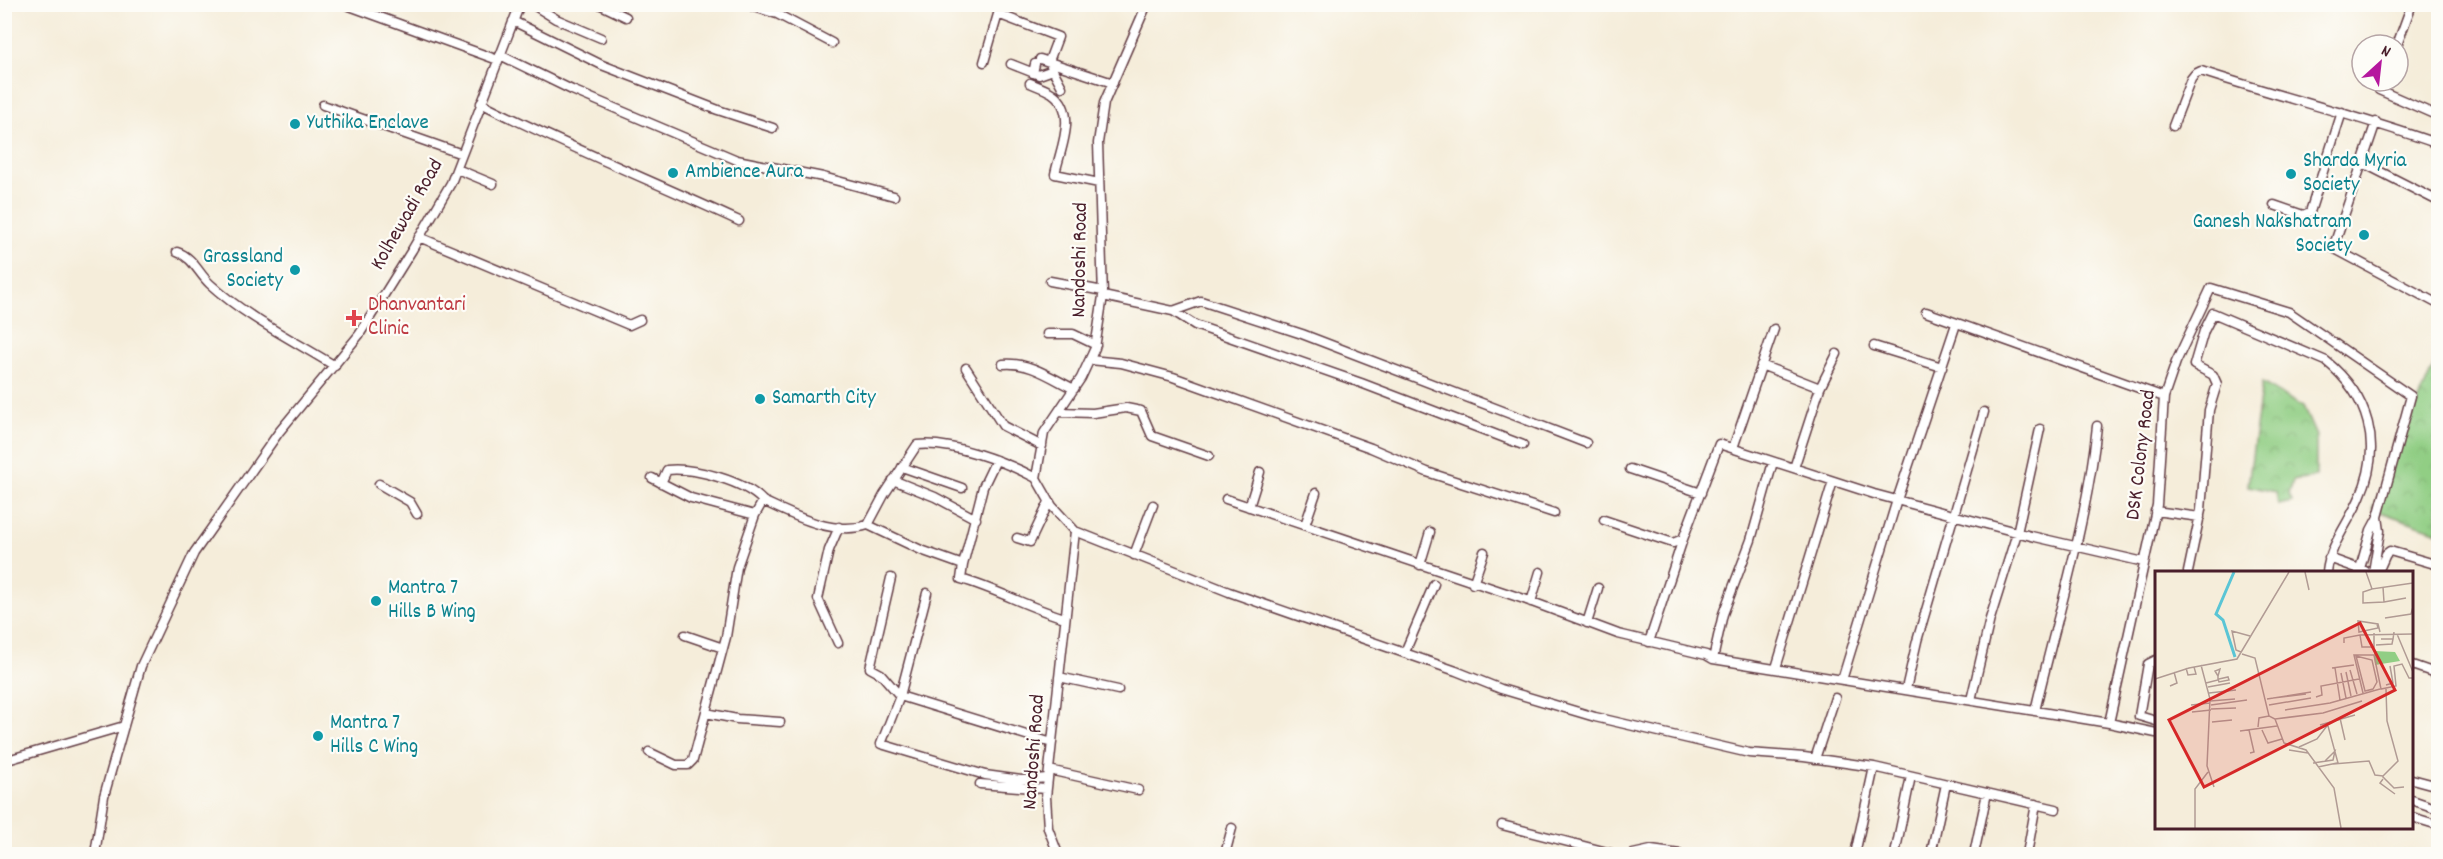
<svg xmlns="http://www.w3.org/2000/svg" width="2443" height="859" font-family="Dekko,sans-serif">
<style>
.park{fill:url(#park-crowns);stroke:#6e7658;stroke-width:1.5}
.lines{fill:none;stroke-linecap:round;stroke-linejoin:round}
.minor-casing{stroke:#643e45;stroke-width:11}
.minor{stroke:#fff;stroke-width:8}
.culture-dot{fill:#0f9aa8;stroke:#fdfcf7;stroke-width:2}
.health-dot{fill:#e0444e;stroke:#fdfcf7;stroke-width:2}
.labels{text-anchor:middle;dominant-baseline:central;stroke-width:4.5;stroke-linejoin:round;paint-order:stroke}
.culture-label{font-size:21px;fill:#0d838f;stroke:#fdfcf7;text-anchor:start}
.street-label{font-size:21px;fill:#4a1f2b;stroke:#fdfcf7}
.health-label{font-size:21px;fill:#be3a42;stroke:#fdfcf7;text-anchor:start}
.inset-river{fill:none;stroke:#5ac5d5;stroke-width:3}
.inset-road{fill:none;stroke:#b19b94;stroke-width:1.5}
.view{fill:#d62828;fill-opacity:0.15;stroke:#d62828;stroke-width:3}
.inset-edge{fill:none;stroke:#4a1f2b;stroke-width:3}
</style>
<defs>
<pattern id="park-crowns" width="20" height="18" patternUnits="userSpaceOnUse" patternTransform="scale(1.5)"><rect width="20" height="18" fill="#91ce84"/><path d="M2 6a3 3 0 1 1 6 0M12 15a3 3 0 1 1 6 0" fill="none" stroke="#7fb072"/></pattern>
</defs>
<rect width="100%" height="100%" fill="#fdfcf7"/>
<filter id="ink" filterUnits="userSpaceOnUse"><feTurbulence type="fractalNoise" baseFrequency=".0167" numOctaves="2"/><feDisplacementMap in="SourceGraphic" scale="12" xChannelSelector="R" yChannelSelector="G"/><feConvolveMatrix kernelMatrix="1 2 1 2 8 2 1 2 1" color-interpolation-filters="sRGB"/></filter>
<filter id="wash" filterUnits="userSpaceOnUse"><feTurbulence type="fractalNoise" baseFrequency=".008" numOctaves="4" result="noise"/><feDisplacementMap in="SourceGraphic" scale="24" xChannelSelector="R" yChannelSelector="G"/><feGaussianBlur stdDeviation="1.35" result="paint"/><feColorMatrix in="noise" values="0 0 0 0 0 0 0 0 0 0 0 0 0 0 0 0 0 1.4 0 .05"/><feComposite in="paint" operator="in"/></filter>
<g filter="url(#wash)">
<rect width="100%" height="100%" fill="#f5edda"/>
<path class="park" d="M 2438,356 L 2438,532 L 2372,509 Z
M 2262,383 L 2303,407 L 2316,436 L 2316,476 L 2293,481 L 2289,494 L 2292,502 L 2278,505 L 2276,492 L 2248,486 Z"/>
</g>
<g filter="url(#ink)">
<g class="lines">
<defs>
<path id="minor" d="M 344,4 L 498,60
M 532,4 L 556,19 L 601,38
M 599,4 L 626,17
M 745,4 L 777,14 L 832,43
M 513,21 L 602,65 L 718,110 L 773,128
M 2397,45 L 2412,4
M 500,55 L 572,90 L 737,160 L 823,177 L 894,196
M 1040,59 L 1113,83
M 984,62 L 998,14 L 1058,37 L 1049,61 L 1053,70
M 1011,64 L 1039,75 L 1053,70 L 1062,87
M 1033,73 L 1035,64
M 2383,81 L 2379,90 L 2436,115 L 2438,108
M 1030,83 C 1037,86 1046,89 1052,93 C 1079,112 1060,149 1055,174 L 1099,183
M 481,103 C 565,146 653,181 739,221
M 323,105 L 462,154
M 2376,122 L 2333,248 L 2438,304
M 2173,126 L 2191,79 L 2195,74 L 2201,71 C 2280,97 2360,116 2438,144
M 2363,163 L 2438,201
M 457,169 L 493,184
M 2274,205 L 2303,215 L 2310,212 L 2342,112
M 419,237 L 629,325 L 640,320
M 177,252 C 193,257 198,273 210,284 C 246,317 293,340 335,366
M 1050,281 L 1103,291
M 1103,296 L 1173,311 L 1201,301 L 1302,334 L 1586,443
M 1173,311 L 1195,325 L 1361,383 L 1523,445
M 1926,312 L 2164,397
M 1047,334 L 1073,334 L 1096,345
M 1874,346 L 1942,367
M 1090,360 L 1121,363 L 1173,377 L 1371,448 L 1427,472 L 1554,513
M 1003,364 C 1028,361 1052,378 1074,389
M 1761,365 L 1820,388
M 966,368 L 1003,426 L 1042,446
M 1059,412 L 1093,413 L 1126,408 L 1141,411 L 1152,436 L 1209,456
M 1733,448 L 1774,329
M 902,467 L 962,488
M 1794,468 L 1820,388 L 1837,354
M 1630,469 L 1701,493
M 652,478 L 691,498 L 755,515 L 763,501
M 893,480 L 935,497 L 976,519
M 661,483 L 667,470 C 693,467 745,481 763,501 C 795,516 832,536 868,525 L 921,550 L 963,565 L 961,579 C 997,589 1029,608 1065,618
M 379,484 L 410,502 L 417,514
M 1226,499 L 1524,599 L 1618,634 L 1706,655 L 1713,659 L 2109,723 L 2156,733
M 1249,507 L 1260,472
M 2155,511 L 2200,517
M 1604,520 L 1673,543 L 1683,539 L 1719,444 L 1874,494 L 2031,536 L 2144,562
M 868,525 L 884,495 L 917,445 C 951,441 1006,462 1036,478
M 1305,525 L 1316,493
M 1075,531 L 1229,592 L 1456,671 L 1501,689 L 1595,717 L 1749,753 L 1804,757 L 1874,767 L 2056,809
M 1017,538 L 1030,542 L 1049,502
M 1134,555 L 1153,505
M 2329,558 L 2365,571
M 963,565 L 983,487 L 996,460
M 1420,565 L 1430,532
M 2188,572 L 2201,510 L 2209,410 L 2217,384 L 2213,375 L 2194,365 L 2204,331 L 2213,313 L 2326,361 C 2369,396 2383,445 2360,497 C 2349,523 2330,544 2327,572
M 2373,572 L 2380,531 L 2378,517
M 2378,572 L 2386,554 L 2390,551 L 2438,565
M 891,578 L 870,668 L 881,674 L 900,696 L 1052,743
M 1473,584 L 1484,552
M 927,593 L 900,696 L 881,744 L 985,775 L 1021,780 L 1048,778
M 1531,602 L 1540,572
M 1587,623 L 1598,588
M 685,635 L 723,648
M 1649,642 L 1683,539
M 838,643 L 818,599 L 829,550 L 839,527
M 1405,652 L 1434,584
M 1713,659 L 1723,614 L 1751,540 L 1773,462
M 2156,660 L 2148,664 L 2139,716 L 2156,721
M 2412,665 L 2438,674
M 1776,668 L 1833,481
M 1059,677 L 1118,690
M 1842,680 L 1897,500 L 1956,324
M 1906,689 L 1917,641 L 1984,412
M 1971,700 L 1990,619 L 2017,533 L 2040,429
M 2035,711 C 2057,616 2087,524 2097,426
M 706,713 L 737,719 L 780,722
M 2109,723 L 2157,505 L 2164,397 L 2176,362 L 2211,288 L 2289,312 L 2411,396 L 2378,517 L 2371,530 L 2359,572
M 649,752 L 676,765 L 688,765 L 693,760 L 726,637 L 737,567 L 755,515
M 1815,759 L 1835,698
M 4,761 L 124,726
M 1049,770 L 1138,790
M 2412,779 L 2438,786
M 980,784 L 1046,789
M 2412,800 L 2438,809
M 2412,817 L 2438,825
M 1502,825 L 1615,854
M 95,854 L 104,796 L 141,666 L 194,553 L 279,432 L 359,335 L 412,250 L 451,183 L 520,4
M 1058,854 L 1048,828 L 1046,797 L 1075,531 L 1052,506 L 1036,478 L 1044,433 L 1081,378 L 1095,348 L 1103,296 L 1098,143 L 1104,103 L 1147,4
M 1225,854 L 1232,828
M 1633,854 L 1651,850 L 1680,854
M 1855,854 L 1874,767
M 1895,854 L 1911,776
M 1931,854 L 1946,784
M 1974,854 L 1987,793
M 2027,854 L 2036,804"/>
</defs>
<use href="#minor" class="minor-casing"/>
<use href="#minor" class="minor"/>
</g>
</g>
<g class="culture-dot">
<circle cx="295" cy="124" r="6"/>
<circle cx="673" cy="173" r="6"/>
<circle cx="2291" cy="174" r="6"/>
<circle cx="2364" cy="235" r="6"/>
<circle cx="295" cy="270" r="6"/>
<circle cx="760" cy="399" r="6"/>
<circle cx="376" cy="601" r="6"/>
<circle cx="318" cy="736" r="6"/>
</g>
<path class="health-dot" d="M351 309h6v6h6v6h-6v6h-6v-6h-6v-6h6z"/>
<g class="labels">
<g class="culture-label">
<text x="307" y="124">Yuthika Enclave</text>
<text x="2303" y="162">Sharda Myria<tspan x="2303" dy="24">Society</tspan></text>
<text x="685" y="173">Ambience Aura</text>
<text x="2352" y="223" text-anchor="end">Ganesh Nakshatram<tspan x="2352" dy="24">Society</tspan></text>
<text x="283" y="258" text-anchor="end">Grassland<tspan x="283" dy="24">Society</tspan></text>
<text x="772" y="399">Samarth City</text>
<text x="388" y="589">Mantra 7<tspan x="388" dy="24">Hills B Wing</tspan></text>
<text x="330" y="724">Mantra 7<tspan x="330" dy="24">Hills C Wing</tspan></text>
</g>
<g class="street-label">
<text transform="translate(408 215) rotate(-60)">Kolhewadi Road</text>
<text transform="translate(1081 260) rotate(-89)">Nandoshi Road</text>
<text transform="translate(2142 455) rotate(-83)">DSK Colony Road</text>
<text transform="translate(1035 752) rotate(-86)">Nandoshi Road</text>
</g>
<g class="health-label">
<text x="368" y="306">Dhanvantari<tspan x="368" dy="24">Clinic</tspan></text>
</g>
</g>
<g transform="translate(2155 571)">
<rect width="258" height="258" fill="#f5edda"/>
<path d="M 219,80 L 240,81 L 245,90 L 220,94 Z" fill="#91ce84"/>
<path class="inset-river" d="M 79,1 L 61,43 L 68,49 L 80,86"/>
<path class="inset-road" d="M 150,1 L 154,19M 211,1 L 217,18 L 258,12M 217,18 L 208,21 L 208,32 L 229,31 L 228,16M 229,31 L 251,27M 230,47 L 256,43 L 258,36M 222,53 L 223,57 L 204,61 L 203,50 L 223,53 L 225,61M 242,63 L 258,101M 205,64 L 207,76 L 219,76 L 219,62M 226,68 L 238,68 L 239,61M 189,72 L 189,67 L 205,64 L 258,63M 221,74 L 237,73 L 238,68M 86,81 L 81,79 L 77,60 L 95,65M 87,83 L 100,87 L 114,145 L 120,148 L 129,172 L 151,179 L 179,217 L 186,257M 201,85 L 217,89 L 222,111 L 218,118 L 210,120 ZM 46,94 L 55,128 L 52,195 L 59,216M 31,97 L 33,104 L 41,103 L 39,96M 177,97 L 199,94M 180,97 L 185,129M 195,99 L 202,123M 191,101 L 196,125M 186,102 L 191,127M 0,108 L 34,97 L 82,88 L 134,1M 51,112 L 63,109 L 63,108 L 64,108 L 73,106 L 74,109 L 64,111 L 63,108 L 63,105 L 60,100 L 65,98 L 63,105M 231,114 L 238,112 L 235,95M 15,115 L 22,112 L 19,101M 53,116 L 75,112M 54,122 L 81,119M 208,122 L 199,84 L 219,84 L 226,118 L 241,115 L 239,95 L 247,93 L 254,107 L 258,107M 161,126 L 167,124 L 166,115 L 204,108M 118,127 L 151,123M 112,128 L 156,121M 55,130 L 80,128M 36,134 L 55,132M 56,134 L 92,129M 114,134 L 156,127M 56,138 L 81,137M 130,139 L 175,132 L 225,118M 37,141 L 56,139M 185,147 L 190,169M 120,148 L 168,142 L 207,130M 57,151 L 77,149M 165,154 L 200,144M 173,155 L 183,192M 103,156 L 104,147 L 114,145M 94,159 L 99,181 L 95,182M 107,159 L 113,172 L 127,168M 85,160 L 122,155M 144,176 L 162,168 L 175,151M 134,179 L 153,182M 158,192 L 178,189 L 180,180 L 170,190M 178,193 L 214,190 L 220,204 L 228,205 L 243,190 L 232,150 L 231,118M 163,196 L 182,192M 227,205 L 239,217 L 249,216M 228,208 L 225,212 L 240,223M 40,257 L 40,218 L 53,201"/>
<path class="view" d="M 205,52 L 240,119 L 49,216 L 14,149 Z"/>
<rect width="258" height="258" class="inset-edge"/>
</g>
<rect width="2443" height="859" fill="none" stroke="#fdfcf7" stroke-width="24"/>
<g transform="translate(2380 63) rotate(27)"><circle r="28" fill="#fdfcf7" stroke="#b5a4a5" stroke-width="1.5"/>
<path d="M0-4.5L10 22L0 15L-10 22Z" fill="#b5179e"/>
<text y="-9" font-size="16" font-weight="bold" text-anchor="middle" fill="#4a1f2b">N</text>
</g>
</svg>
